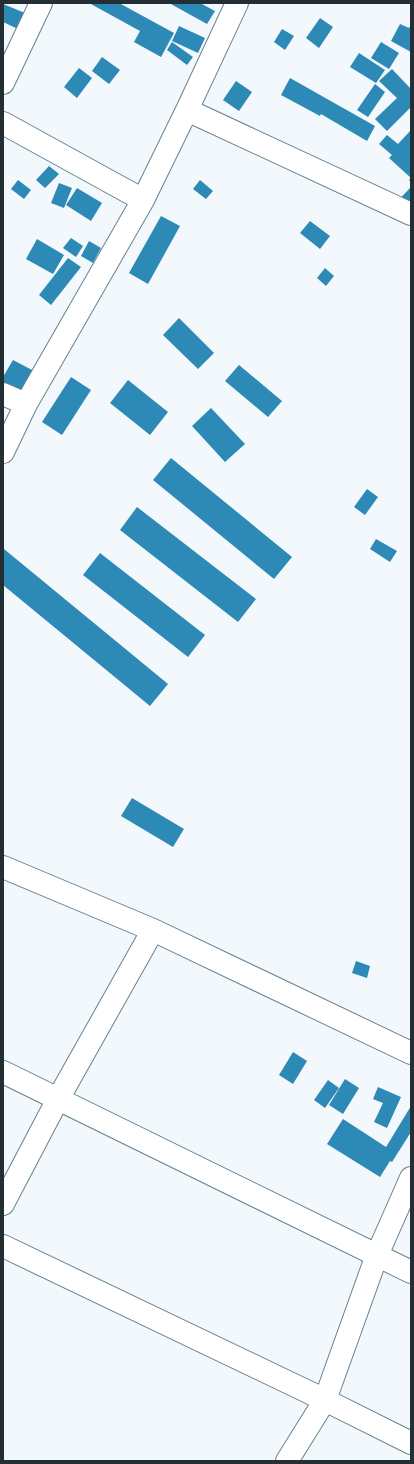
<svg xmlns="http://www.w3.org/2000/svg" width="414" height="1464" font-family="Karla,sans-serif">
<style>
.building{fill:#2d89b6}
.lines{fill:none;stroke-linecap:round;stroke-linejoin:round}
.minor-casing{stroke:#678291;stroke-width:24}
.minor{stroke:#fff;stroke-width:22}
</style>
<rect width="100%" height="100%" fill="#f2f8fb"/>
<path class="building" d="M 89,3 L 119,3 L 174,33 L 161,57 L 134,42 L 140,31 Z
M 169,3 L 200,3 L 215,11 L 207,24 Z
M 3,4 L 25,13 L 18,29 L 3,22 Z
M 320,18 L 333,27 L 319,48 L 306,38 Z
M 400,24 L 409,28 L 411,25 L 411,52 L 391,41 Z
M 179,26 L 205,38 L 198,53 L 172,41 Z
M 282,29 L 294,36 L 285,50 L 274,42 Z
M 172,42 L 193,57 L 187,65 L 167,50 Z
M 381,42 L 399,53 L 389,69 L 371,58 Z
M 359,53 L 385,70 L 376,83 L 350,67 Z
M 102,57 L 120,70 L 109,84 L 92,71 Z
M 79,68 L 92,78 L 77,98 L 64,87 Z
M 392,69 L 411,89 L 411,107 L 387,131 L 375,119 L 397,98 L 379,81 Z
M 290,78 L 375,126 L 367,141 L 321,114 L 320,116 L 281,95 Z
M 236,81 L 252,92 L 239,111 L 223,100 Z
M 375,84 L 385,92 L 368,117 L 357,110 Z
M 411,130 L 411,182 L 409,180 L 411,178 L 389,158 L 392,155 L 379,144 L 387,135 L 398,144 Z
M 49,166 L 59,174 L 45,188 L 36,180 Z
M 18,180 L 31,190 L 24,199 L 11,189 Z
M 200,180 L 213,191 L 206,199 L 193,189 Z
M 59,183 L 72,188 L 64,208 L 51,203 Z
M 77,188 L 102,203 L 91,221 L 66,205 Z
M 410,188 L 411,190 L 411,206 L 393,206 Z
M 161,216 L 180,226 L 148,284 L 129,273 Z
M 310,221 L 330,236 L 320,249 L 300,233 Z
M 71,238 L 83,246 L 76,257 L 63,248 Z
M 37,239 L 64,255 L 53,274 L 26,259 Z
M 89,241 L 101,248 L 93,263 L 81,256 Z
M 68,258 L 81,267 L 51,305 L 39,295 Z
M 325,268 L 334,276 L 326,286 L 317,278 Z
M 179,318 L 214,353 L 198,369 L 163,335 Z
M 13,360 L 34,371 L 20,396 L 3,386 L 3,377 Z
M 239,365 L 282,401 L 268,417 L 225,381 Z
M 71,377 L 91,390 L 62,435 L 42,422 Z
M 128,380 L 168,412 L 150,435 L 110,403 Z
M 211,408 L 245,444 L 225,462 L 192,426 Z
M 171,458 L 292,557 L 274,579 L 153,480 Z
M 367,489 L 378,497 L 365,515 L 354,507 Z
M 137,507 L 256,599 L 238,622 L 120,530 Z
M 376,539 L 397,551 L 390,562 L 370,549 Z
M 4,549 L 168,684 L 150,706 L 3,585 L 3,551 Z
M 100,553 L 205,635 L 188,657 L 83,575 Z
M 132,798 L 184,829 L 173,847 L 121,816 Z
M 356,961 L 370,966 L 367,978 L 352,973 Z
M 293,1052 L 307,1061 L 293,1084 L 279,1075 Z
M 345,1079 L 359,1088 L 343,1114 L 329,1105 Z
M 328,1080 L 339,1088 L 325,1108 L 314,1100 Z
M 378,1087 L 401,1097 L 387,1128 L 374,1122 L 383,1103 L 373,1099 Z
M 411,1106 L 411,1132 L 392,1162 L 390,1161 L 380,1177 L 327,1144 L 343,1119 L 386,1147 Z"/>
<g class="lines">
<defs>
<path id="minor" d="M 3,83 L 41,3
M 187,110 L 411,214
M 3,123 L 143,200
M 3,394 L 26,404
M 3,452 L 26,404 L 143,200 L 187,110 L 237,3
M 3,867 L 153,930 L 411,1053
M 3,1072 L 411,1272
M 3,1204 L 58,1099 L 153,930
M 3,1246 L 325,1400 L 411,1443
M 287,1461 L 325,1400 L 377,1255 L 411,1178"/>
</defs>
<use href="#minor" class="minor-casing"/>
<use href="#minor" class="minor"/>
</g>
<rect width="414" height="1464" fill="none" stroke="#242f35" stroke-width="8"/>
</svg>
